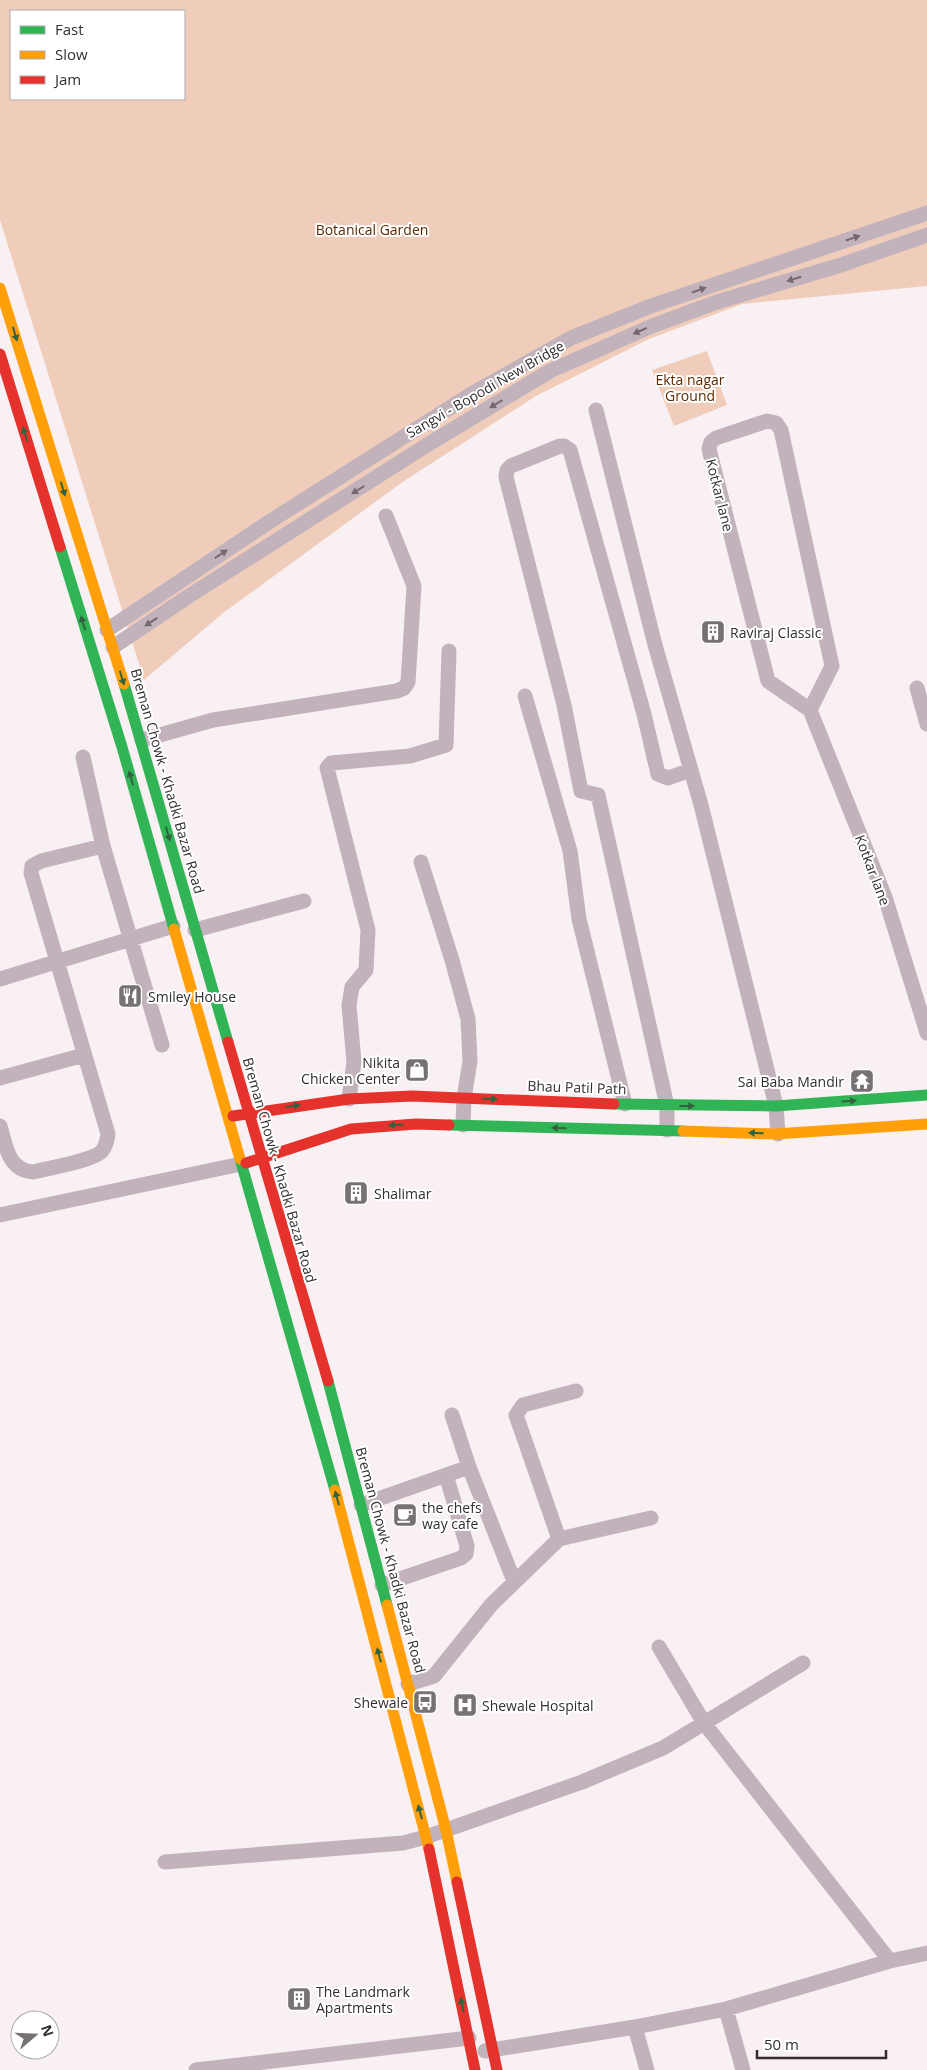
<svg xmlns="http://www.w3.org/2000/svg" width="927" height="2070" font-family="'Open Sans',sans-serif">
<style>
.green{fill:#f0cdbb;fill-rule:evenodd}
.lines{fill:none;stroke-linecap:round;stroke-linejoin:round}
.street{stroke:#c1b2bc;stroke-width:15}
.fast{stroke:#30b455;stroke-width:11}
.slow{stroke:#ff9f0a;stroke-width:11}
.jam{stroke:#e5322d;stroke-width:11}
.oneway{fill:#73696e}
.oneway2{fill:#32633e}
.labels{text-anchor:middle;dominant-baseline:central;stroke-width:4;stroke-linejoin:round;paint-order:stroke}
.park-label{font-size:14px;fill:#5c2a00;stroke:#fff}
.street-label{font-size:14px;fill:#332d2e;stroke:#fff}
.poi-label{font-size:14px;fill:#332d2e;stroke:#fff;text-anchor:start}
</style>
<rect width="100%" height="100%" fill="#f8f0f2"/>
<path class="green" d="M 0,0 L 927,0 L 927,286 L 742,304 L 649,339 L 536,396 L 404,481 L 223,613 L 144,680 L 0,220 ZM 11,11 L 184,11 L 184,99 L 11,99 Z
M 707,351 L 727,405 L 674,426 L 652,370 Z"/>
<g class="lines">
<path class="street" d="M 596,410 L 655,645 L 701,805 L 776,1106 L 778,1134
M 107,630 L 269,522 L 473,393 L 571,338 L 651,306 L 927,213
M 113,647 L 189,596 L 427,445 L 550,371 L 652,326 L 717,302 L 841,265 L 927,235
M 917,688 L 927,724
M 525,696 L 570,851 L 579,919 L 625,1104
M 810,710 L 832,666 L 781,430 L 776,423 L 767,421 L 716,438 L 711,442 L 709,449 L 768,681 L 810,710 L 885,897 L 927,1033
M 142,740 L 213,720 L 397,691 L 404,688 L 408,682 L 414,586 L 386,516
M 83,757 L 103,846 L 162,1045
M 421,862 L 452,960 L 468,1019 L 470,1061 L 464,1098 L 463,1125
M 195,930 L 304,901
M 0,979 L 173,926
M 0,1078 L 84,1055
M 349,1099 L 354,1062 L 349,1005 L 352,987 L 366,970 L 368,930 L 327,768 L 331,763 L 410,756 L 446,745 L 449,651
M 0,1126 C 6,1146 8,1170 33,1172 C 49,1168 91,1161 101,1152 C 106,1147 107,1141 108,1134 L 31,873 L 32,866 L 41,861 L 103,846
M 667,1130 L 667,1106 L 598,795 L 581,791 L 564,705 L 506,477 L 507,470 L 511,466 L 560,446 L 564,446 L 570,450 L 644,714 L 658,774 L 668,778 L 691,770
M 0,1215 L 241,1164
M 452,1415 L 469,1467 L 514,1581
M 361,1505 L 469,1467
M 559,1539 L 516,1415 L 523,1405 L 576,1391
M 382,1585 L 461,1558 L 466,1554 L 467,1546 L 446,1475
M 659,1647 L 704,1723 L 890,1961
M 408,1684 L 434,1676 L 491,1605 L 559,1539 L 651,1518
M 165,1862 L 403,1843 L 426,1837 L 582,1782 L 663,1748 L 803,1663
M 726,2009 L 743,2070
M 635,2027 L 647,2070
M 485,2051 L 635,2027 L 726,2009 L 890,1961 L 927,1953
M 196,2070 L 469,2038"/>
<path class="fast" d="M 60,547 L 122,747 L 174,929
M 124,684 L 228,1042
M 614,1104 L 776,1106 L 927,1095
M 449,1125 L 683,1131
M 240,1159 L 335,1490
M 328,1381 L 387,1605"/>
<path class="slow" d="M 0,288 L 124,684
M 174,929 L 240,1159
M 683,1131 L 775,1134 L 927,1124
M 335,1490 L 429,1849
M 387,1605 L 446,1830 L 457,1882"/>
<path class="jam" d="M 0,354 L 60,547
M 228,1042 L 328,1381
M 233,1116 L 349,1099 L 412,1096 L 614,1104
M 246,1163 L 351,1129 L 416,1124 L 449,1125
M 429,1849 L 475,2070
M 457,1882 L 497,2070"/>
</g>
<defs><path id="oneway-solid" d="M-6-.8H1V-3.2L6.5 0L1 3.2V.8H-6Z" transform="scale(1.25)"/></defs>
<g class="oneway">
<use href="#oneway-solid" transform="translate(853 238) rotate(-19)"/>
<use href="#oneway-solid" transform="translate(794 279) rotate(163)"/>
<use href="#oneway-solid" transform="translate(699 290) rotate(-19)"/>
<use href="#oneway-solid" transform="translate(640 331) rotate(156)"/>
<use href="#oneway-solid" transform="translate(496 404) rotate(149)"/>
<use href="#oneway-solid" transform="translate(358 490) rotate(148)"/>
<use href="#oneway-solid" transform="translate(221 554) rotate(-33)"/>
<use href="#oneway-solid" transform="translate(151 622) rotate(146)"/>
</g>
<g class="oneway2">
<use href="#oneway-solid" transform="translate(15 334) rotate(73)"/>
<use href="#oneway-solid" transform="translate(25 434) rotate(-107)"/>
<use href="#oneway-solid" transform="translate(63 489) rotate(73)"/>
<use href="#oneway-solid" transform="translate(83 623) rotate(-107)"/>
<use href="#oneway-solid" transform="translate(122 678) rotate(73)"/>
<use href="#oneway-solid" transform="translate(131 778) rotate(-106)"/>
<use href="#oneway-solid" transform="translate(168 834) rotate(74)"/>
<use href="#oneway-solid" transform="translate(490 1099) rotate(2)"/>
<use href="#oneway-solid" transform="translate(849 1101) rotate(-4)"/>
<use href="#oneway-solid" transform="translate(293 1106) rotate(-8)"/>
<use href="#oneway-solid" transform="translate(687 1106)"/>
<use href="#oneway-solid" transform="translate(396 1125) rotate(176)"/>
<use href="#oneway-solid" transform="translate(559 1128) rotate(-178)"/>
<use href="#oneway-solid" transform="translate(756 1133) rotate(-178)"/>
<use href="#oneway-solid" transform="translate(337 1498) rotate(-105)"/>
<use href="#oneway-solid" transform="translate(379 1655) rotate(-105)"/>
<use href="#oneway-solid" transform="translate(420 1812) rotate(-105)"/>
<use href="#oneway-solid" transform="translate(462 2005) rotate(-102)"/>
</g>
<defs>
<symbol id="building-square" viewBox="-11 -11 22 22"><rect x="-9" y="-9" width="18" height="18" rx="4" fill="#787173" stroke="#fff"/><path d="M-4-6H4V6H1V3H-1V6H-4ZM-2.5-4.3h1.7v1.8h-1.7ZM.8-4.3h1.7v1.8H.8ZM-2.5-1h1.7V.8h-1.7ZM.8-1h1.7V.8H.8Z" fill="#fff"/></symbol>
<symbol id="restaurant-square" viewBox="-11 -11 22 22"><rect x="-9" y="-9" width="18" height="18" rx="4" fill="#787173" stroke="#fff"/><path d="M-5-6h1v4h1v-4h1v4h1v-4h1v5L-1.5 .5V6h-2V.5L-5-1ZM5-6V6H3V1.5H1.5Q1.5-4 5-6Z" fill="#fff"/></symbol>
<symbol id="shop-square" viewBox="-11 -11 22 22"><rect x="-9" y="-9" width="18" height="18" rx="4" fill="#787173" stroke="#fff"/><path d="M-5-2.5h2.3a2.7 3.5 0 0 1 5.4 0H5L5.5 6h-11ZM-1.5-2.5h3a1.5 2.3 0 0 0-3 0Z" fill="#fff"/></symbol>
<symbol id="temple-square" viewBox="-11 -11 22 22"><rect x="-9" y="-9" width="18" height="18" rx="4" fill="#787173" stroke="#fff"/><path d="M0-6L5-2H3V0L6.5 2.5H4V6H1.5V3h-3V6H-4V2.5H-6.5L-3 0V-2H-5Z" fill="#fff"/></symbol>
<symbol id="cafe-square" viewBox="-11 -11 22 22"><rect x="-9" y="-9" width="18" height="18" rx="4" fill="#787173" stroke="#fff"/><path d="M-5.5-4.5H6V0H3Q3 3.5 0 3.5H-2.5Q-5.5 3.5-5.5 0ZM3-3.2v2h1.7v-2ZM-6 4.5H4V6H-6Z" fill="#fff"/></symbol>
<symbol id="bus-square" viewBox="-11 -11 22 22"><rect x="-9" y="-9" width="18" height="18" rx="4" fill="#787173" stroke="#fff"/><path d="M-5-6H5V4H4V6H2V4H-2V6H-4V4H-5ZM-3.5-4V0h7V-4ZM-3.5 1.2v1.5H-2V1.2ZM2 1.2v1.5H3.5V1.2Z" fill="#fff"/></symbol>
<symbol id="hospital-square" viewBox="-11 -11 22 22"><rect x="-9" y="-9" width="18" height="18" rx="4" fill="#787173" stroke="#fff"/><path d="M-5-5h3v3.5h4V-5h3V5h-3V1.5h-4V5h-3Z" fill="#fff"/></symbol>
</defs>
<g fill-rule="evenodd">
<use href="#building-square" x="699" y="618" width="28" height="28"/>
<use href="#restaurant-square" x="116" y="982" width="28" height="28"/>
<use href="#shop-square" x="403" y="1056" width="28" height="28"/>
<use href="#temple-square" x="848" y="1067" width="28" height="28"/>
<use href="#building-square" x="342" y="1179" width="28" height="28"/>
<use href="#cafe-square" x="391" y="1501" width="28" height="28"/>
<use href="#bus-square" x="411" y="1688" width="28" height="28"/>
<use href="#hospital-square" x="451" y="1691" width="28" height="28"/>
<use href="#building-square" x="285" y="1985" width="28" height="28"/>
</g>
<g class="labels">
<g class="park-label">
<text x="372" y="229">Botanical Garden</text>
<text x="690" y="379">Ekta nagar<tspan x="690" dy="16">Ground</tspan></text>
</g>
<g class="street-label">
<text transform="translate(485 389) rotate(-30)">Sangvi - Bopodi New Bridge</text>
<text transform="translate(720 495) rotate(76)">Kotkar lane</text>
<text transform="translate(168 781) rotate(74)">Breman Chowk - Khadki Bazar Road</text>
<text transform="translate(873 870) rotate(69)">Kotkar lane</text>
<text transform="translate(577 1087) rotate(2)">Bhau Patil Path</text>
<text transform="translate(280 1170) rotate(74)">Breman Chowk - Khadki Bazar Road</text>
<text transform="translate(391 1560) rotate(75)">Breman Chowk - Khadki Bazar Road</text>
</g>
<g class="poi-label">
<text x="730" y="632">Raviraj Classic</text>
<text x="148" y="996">Smiley House</text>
<text x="400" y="1062" text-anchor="end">Nikita<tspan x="400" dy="16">Chicken Center</tspan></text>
<text x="844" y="1081" text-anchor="end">Sai Baba Mandir</text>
<text x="374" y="1193">Shalimar</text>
<text x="422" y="1507">the chefs<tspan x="422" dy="16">way cafe</tspan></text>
<text x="408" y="1702" text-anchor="end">Shewale</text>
<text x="482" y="1705">Shewale Hospital</text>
<text x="316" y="1991">The Landmark<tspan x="316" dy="16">Apartments</tspan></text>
</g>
</g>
<rect x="10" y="10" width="175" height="90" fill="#ffffff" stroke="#adabab"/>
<rect x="20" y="26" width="25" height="8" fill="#30b455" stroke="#adabab"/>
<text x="55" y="35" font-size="15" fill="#332d2e">Fast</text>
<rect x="20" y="51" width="25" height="8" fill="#ff9f0a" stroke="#adabab"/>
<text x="55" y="60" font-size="15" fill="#332d2e">Slow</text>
<rect x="20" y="76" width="25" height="8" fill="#e5322d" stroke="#adabab"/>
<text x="55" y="85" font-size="15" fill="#332d2e">Jam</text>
<g transform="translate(35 2035) rotate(71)"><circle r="24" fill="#ffffff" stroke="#adabab"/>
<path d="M0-4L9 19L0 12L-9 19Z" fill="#787173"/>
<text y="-8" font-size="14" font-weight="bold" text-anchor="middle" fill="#332d2e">N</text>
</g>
<path d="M757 2050v8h129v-8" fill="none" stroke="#332d2e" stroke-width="2.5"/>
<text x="764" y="2050" font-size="15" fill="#332d2e" stroke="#ffffff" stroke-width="4" paint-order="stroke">50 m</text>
</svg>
